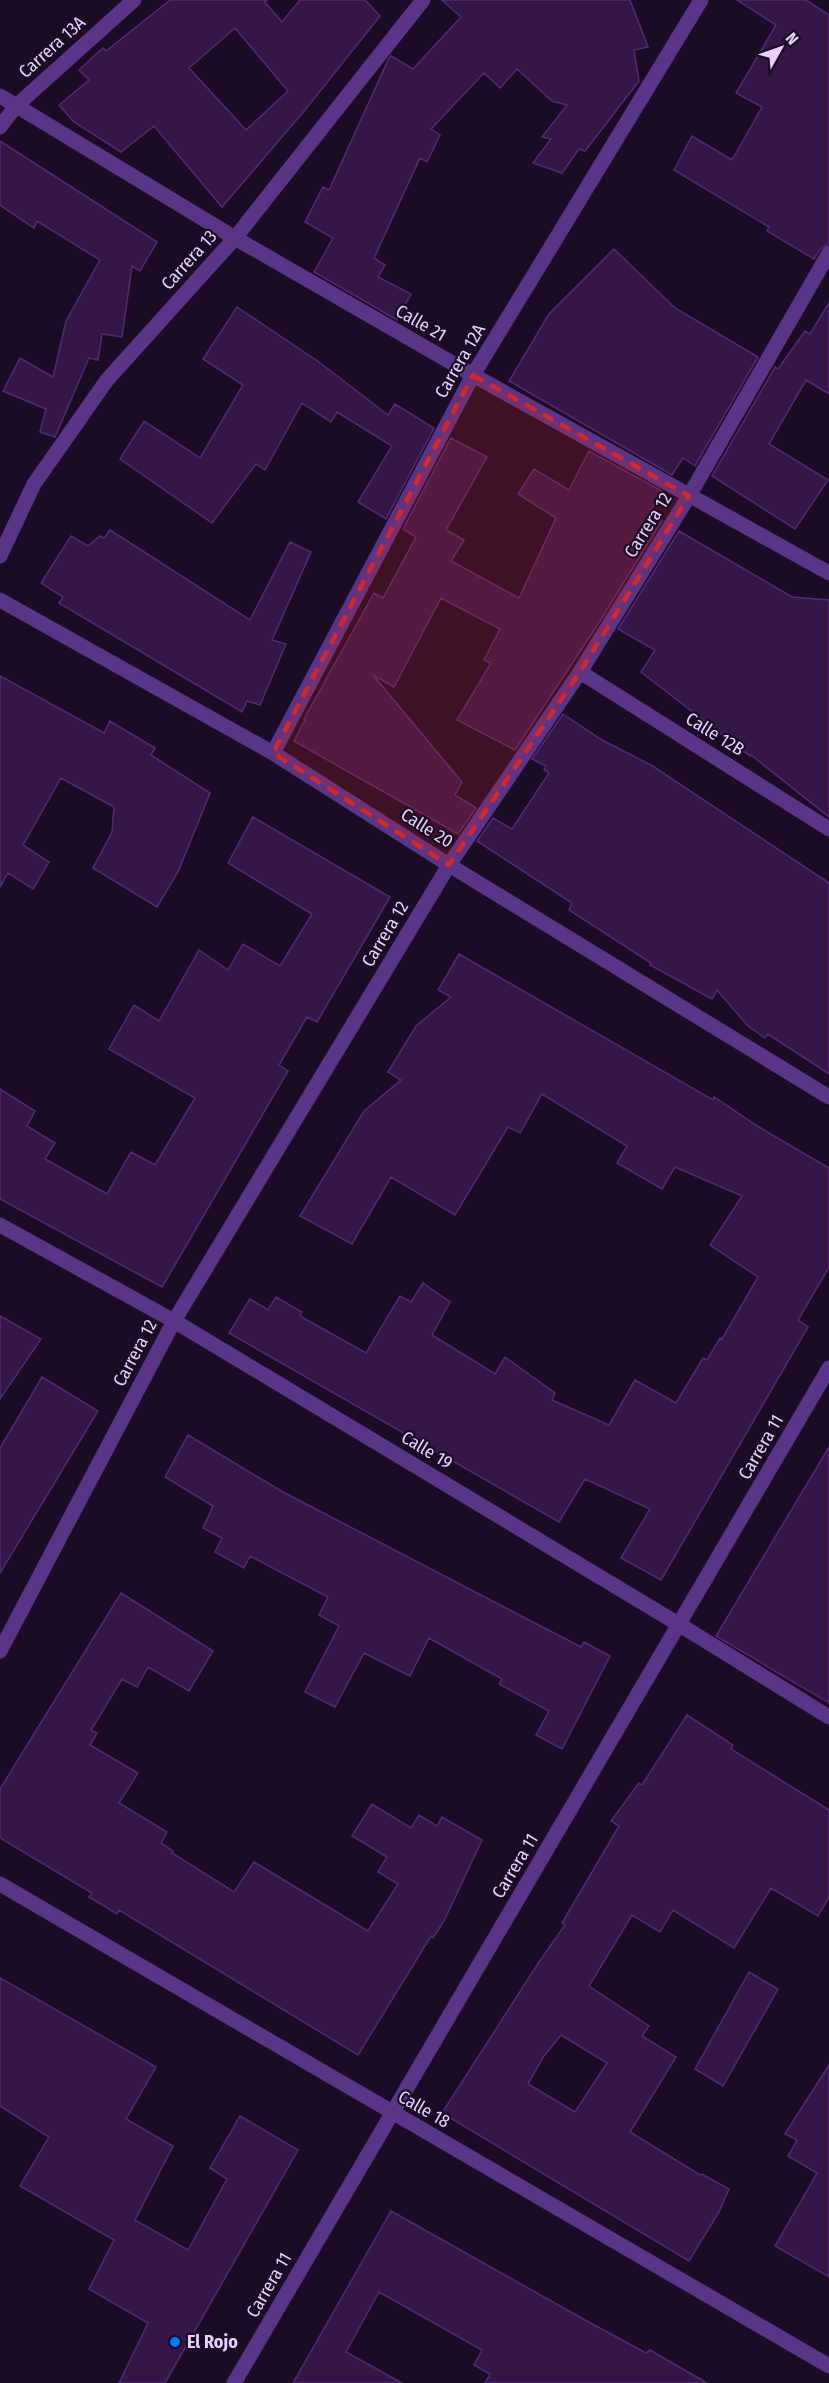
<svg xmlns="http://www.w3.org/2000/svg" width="829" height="2383" font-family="'Fira Sans Condensed',sans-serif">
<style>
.building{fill:#341746;stroke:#562873;stroke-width:1.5;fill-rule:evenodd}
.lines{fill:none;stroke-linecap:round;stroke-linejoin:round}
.minor{stroke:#5a3486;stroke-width:15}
.marked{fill:#d62828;fill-opacity:0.2;stroke:#d62828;stroke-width:4.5;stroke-dasharray:12 8;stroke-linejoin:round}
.poi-dot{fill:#0078fa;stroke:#1a0c24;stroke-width:2}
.labels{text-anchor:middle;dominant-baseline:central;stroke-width:4.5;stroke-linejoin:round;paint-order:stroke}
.street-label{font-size:18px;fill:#e9cfff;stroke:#1a0c24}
.poi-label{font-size:18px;font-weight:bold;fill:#e9cfff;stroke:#1a0c24;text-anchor:start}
</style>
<rect width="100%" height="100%" fill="#1a0c24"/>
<path class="building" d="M 170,0 L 267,0 L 265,2 L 282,22 L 300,0 L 365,0 L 380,16 L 305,110 L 222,207 L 154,126 L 121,152 L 74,122 L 59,105 L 89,80 L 79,70 L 103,48 L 106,51 ZM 235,28 L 288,91 L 246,130 L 189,68 Z
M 442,0 L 630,0 L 648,47 L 634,50 L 639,81 L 585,151 L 579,149 L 562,173 L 533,163 L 551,139 L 542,137 L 567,105 L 552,101 L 517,69 L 500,88 L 484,73 L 431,129 L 440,135 L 427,162 L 420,158 L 374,258 L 385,265 L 378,277 L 411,294 L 397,320 L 314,272 L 333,238 L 305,222 L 323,187 L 329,190 L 389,58 L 391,56 L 413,69 L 461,17 Z
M 737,0 L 806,0 L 829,15 L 829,243 L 821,248 L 814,259 L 767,231 L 769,227 L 674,170 L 692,136 L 732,160 L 762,107 L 736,93 L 776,25 Z
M 0,141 L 157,242 L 140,271 L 132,266 L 122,337 L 102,334 L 98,360 L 89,358 L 55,437 L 40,432 L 46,409 L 3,391 L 20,358 L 53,377 L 66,321 L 100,260 L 37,221 L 34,228 L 0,205 Z
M 614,249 L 675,308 L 758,357 L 695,466 L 683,458 L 672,475 L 509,381 L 549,314 Z
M 829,303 L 829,394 L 806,380 L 769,444 L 828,480 L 795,529 L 712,476 L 775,367 L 778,369 L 805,331 L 810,334 Z
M 237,307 L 319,362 L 388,415 L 395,404 L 434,428 L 386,519 L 358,502 L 392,446 L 337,412 L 331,422 L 302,403 L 265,470 L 256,464 L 212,523 L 120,459 L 144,421 L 200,458 L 243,385 L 203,359 Z
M 451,438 L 487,457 L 446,530 L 464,540 L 451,561 L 519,598 L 556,518 L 518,494 L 534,469 L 569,490 L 589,451 L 662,491 L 649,513 L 662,521 L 600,621 L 515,750 L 457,720 L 491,663 L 484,660 L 500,629 L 441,598 L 394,687 L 373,675 L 462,782 L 455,795 L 476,808 L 458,834 L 294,741 L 305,720 L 304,719 L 374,593 L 383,598 L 416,537 L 403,529 Z
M 110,530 L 250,620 L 290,542 L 311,552 L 272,640 L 286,644 L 260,705 L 247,701 L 242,712 L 59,603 L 63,597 L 41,583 L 71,536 L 88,546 L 100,536 L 104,538 Z
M 679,531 L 792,597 L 829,600 L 829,817 L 751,755 L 750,756 L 641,672 L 655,650 L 618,629 Z
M 0,676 L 104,733 L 110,721 L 155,748 L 151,755 L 210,793 L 178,872 L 157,907 L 93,868 L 112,832 L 114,807 L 61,778 L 23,845 L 49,862 L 33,889 L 8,873 L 0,887 Z
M 563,714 L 602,740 L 651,765 L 829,883 L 829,1074 L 768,1034 L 765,1038 L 748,1026 L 717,990 L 712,999 L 650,965 L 651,963 L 569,910 L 572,903 L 477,841 L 493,818 L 512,829 L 549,773 L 544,770 L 546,766 L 532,759 Z
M 253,817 L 390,897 L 317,1022 L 307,1017 L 279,1065 L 288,1071 L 162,1287 L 0,1199 L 0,1089 L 35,1111 L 27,1126 L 55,1143 L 45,1159 L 107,1194 L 131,1152 L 155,1165 L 195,1098 L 109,1049 L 134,1005 L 159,1021 L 199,950 L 228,970 L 243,944 L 280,966 L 312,914 L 228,863 Z
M 459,954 L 713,1100 L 714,1097 L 759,1127 L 829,1168 L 829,1267 L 798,1320 L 808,1327 L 661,1580 L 621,1558 L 650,1509 L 585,1479 L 559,1522 L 229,1333 L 250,1299 L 268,1310 L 276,1297 L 302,1312 L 300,1316 L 366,1353 L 400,1296 L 411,1302 L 423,1283 L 450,1302 L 432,1335 L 495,1374 L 505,1357 L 555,1393 L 552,1400 L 609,1425 L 635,1380 L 676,1403 L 703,1358 L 707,1360 L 720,1338 L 722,1339 L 758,1277 L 710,1245 L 742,1196 L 675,1167 L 662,1189 L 617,1163 L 627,1146 L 542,1094 L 520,1133 L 508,1127 L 455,1215 L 391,1177 L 352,1244 L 300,1216 L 364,1111 L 401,1080 L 388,1072 L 416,1026 L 451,997 L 438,990 Z
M 0,1316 L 41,1339 L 0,1399 Z
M 42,1377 L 98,1411 L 0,1573 L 0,1448 Z
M 188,1435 L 283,1492 L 581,1647 L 584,1642 L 610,1656 L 562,1749 L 536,1735 L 549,1711 L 499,1684 L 502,1679 L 429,1638 L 410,1676 L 364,1653 L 335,1707 L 305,1692 L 339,1626 L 319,1615 L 328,1597 L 250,1556 L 244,1568 L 215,1552 L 222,1538 L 203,1528 L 213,1506 L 165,1477 Z
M 829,1447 L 829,1703 L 716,1636 Z
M 121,1593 L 213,1651 L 189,1691 L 148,1667 L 137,1687 L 122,1679 L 91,1730 L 97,1733 L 90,1745 L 138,1773 L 119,1803 L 167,1832 L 161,1843 L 173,1851 L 172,1853 L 234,1892 L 254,1862 L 368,1931 L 398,1884 L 378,1872 L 387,1857 L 352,1836 L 372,1804 L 411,1828 L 419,1815 L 437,1826 L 442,1817 L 482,1840 L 444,1921 L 433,1938 L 431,1936 L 358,2055 L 119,1910 L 117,1914 L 89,1897 L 92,1893 L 0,1838 L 0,1789 Z
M 687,1715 L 733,1745 L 731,1749 L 829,1810 L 829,1897 L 818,1916 L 771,1888 L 734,1948 L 673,1910 L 660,1932 L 632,1915 L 589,1986 L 649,2026 L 642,2036 L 676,2057 L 630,2132 L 700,2175 L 702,2174 L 729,2189 L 719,2212 L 689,2261 L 442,2113 L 539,1962 L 565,1925 L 562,1923 L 619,1826 L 611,1821 L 639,1783 L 642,1785 ZM 561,2035 L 607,2063 L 575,2112 L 528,2084 L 544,2056 Z
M 749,1972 L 778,1989 L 723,2086 L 695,2069 Z
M 0,1978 L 156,2067 L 126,2119 L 173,2146 L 135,2220 L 188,2250 L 227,2179 L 210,2168 L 240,2116 L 298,2150 L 165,2383 L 119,2383 L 148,2323 L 89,2289 L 114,2240 L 20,2186 L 49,2137 L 0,2106 Z
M 829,2065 L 829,2277 L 775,2246 L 817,2173 L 788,2156 L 797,2140 L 785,2134 Z
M 391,2211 L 585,2320 L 646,2353 L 650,2350 L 707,2383 L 485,2383 L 490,2374 L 474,2365 L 482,2350 L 379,2292 L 346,2352 L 402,2383 L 293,2383 Z"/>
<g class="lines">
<path class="minor" d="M 0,96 L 235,238 L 473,375 L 829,573
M 0,127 L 16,106 L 134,0
M 0,556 L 34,484 L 107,380 L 235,238 L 423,0
M 0,600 L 273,753 L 449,865 L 829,1097
M 580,672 L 829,829
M 273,753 L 473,375 L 701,0
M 0,1225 L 174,1321 L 680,1625 L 829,1717
M 0,1651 L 174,1321 L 449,865 L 580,672 L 689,496 L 829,253
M 0,1884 L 829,2366
M 234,2383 L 829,1368"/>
</g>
<path class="marked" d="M 473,375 L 689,496 L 580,672 L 449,865 L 273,753 Z"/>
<circle class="poi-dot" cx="175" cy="2342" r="6"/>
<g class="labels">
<g class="street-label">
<text transform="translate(52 47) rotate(-42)">Carrera 13A</text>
<text transform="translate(189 260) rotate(-48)">Carrera 13</text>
<text transform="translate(421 323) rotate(30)">Calle 21</text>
<text transform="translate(460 361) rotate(-60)">Carrera 12A</text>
<text transform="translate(648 525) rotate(-58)">Carrera 12</text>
<text transform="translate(715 734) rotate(32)">Calle 12B</text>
<text transform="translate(427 828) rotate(32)">Calle 20</text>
<text transform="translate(385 934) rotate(-59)">Carrera 12</text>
<text transform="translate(135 1353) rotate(-62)">Carrera 12</text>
<text transform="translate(761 1447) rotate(-60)">Carrera 11</text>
<text transform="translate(427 1450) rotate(31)">Calle 19</text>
<text transform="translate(515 1866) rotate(-59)">Carrera 11</text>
<text transform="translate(424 2109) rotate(30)">Calle 18</text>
<text transform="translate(269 2285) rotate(-60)">Carrera 11</text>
</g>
<g class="poi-label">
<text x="187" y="2342">El Rojo</text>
</g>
</g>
<g transform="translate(781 48) rotate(50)" stroke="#1a0c24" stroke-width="4.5" paint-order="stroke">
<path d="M0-4.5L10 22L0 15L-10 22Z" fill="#e9cfff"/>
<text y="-9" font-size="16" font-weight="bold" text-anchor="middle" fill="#e9cfff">N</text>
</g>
</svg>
